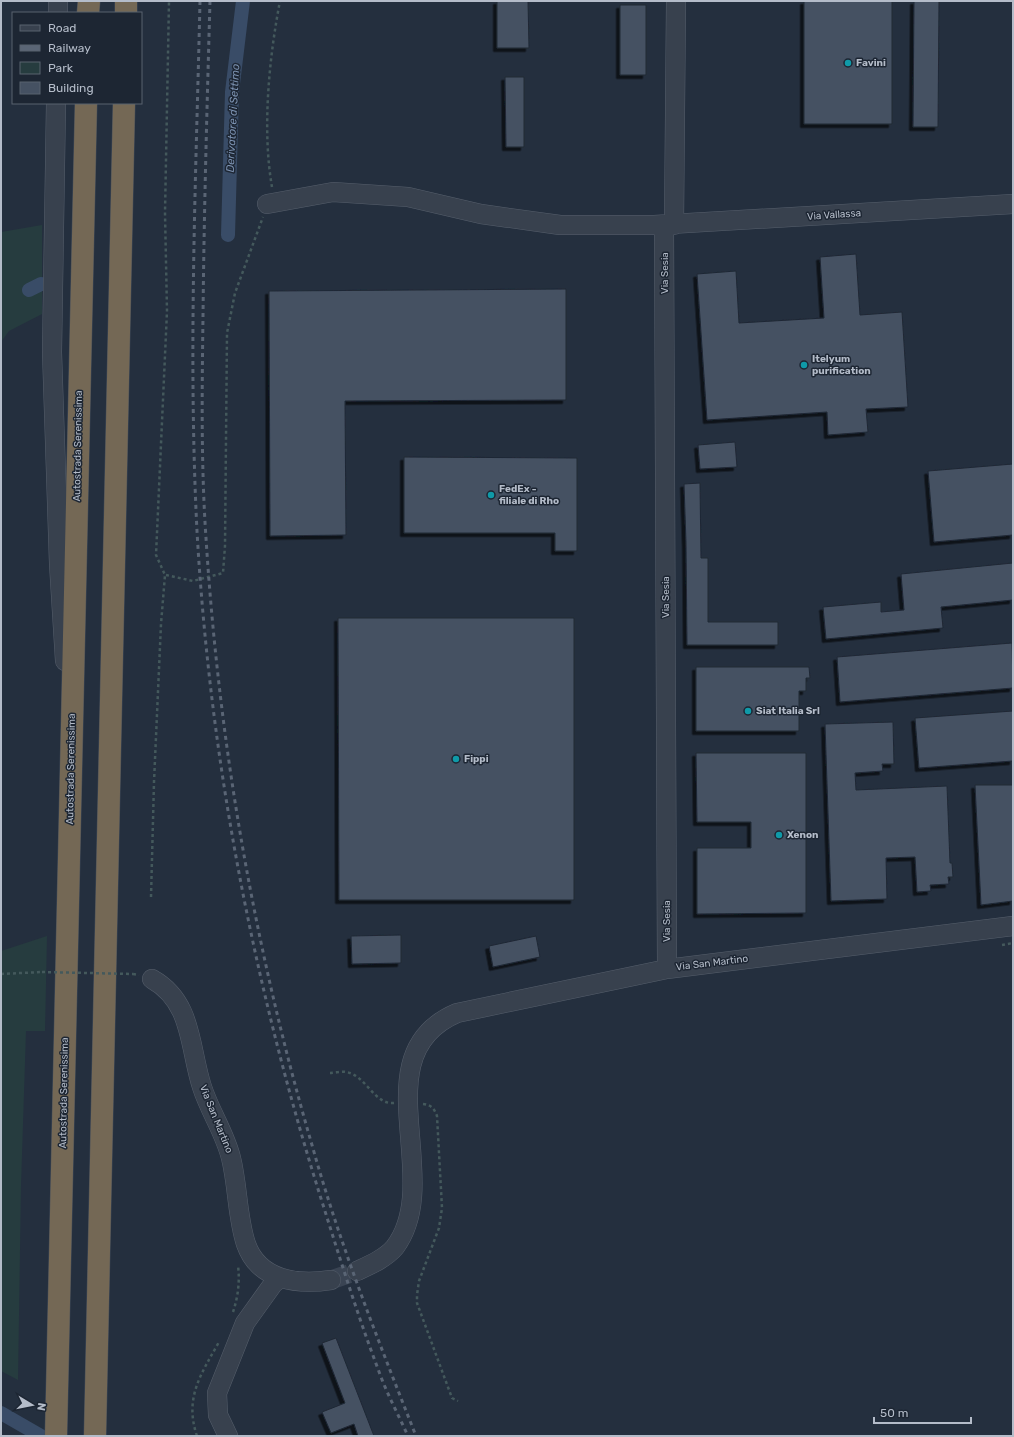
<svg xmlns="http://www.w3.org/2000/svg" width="1014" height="1437" font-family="Rubik,sans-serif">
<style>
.green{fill:#263c3f}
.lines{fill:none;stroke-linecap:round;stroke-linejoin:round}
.canal{stroke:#394c67;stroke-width:14}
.building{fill:#455162;stroke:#1f2835;filter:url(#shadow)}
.minor-tunnel{stroke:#3a4453;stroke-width:19;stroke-dasharray:19 10;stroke-linecap:butt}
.minor-casing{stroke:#565f6c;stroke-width:20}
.highway-casing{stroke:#434c59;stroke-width:23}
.path{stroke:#44595c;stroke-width:2.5;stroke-dasharray:3 3;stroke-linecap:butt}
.minor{stroke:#38414e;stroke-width:19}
.highway{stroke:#746855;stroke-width:22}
.rail{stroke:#5a6575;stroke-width:3;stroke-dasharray:4 4;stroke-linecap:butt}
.path-bridge{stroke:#44595c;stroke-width:2.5;stroke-dasharray:3 3;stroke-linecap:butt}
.culture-dot{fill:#0f9aa8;stroke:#1d2633;stroke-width:1.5}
.labels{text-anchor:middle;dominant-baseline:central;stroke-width:3;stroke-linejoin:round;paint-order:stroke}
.poi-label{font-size:10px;font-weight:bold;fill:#b4bcc9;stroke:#1d2633;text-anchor:start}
.street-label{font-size:10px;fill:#b4bcc9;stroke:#1d2633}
.water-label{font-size:11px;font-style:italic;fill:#7c92b1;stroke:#1d2633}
</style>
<defs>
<filter id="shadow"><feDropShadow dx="-3.5" dy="3.5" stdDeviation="0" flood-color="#0009"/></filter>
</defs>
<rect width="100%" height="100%" fill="#242f3e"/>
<path class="green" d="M 42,225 L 42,314 L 9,331 L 1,342 L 1,232 Z
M 47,936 L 45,1031 L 26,1031 L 21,1186 L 18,1380 L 1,1371 L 1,951 Z"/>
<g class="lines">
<path class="canal" d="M 228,235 L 232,92 L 243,1
M 29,290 L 41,284
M 1,1413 L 41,1436"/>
</g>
<path class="building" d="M 497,1 L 528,1 L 529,48 L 497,48 Z
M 804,1 L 892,1 L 892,124 L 804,124 Z
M 914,1 L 939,1 L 938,127 L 913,127 Z
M 620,5 L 646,5 L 646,75 L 620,75 Z
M 505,77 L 524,77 L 524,147 L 506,147 Z
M 856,254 L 860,315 L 902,312 L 908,407 L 866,409 L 868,432 L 828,435 L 827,412 L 707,420 L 697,274 L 736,271 L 739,323 L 824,318 L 820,257 Z
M 566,289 L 566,400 L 345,401 L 346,535 L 270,536 L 269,291 Z
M 735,442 L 737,467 L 700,469 L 698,445 Z
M 404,457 L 577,458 L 577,551 L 555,551 L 555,533 L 404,533 Z
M 1013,464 L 1013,535 L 934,542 L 928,471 Z
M 700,483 L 701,558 L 708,558 L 708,622 L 778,622 L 778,645 L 687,645 L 686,543 L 684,484 Z
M 1013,563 L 1013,600 L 941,607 L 943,628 L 826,639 L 823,607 L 881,602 L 881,612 L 904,610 L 901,574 Z
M 338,618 L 574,618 L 574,900 L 339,900 Z
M 1012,643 L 1013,688 L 840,702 L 837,657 Z
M 696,667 L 809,667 L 810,678 L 806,678 L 806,691 L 799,691 L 799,731 L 696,731 Z
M 1013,711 L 1013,761 L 919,768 L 915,718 Z
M 893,722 L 894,764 L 882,764 L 883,771 L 855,773 L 856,790 L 947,786 L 950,863 L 952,863 L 953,877 L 948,877 L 949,884 L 930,885 L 931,891 L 917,892 L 915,857 L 886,858 L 887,899 L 831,901 L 825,724 Z
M 696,753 L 806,753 L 806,913 L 697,914 L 697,848 L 751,848 L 751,822 L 697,822 Z
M 975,785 L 1013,785 L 1013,901 L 981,905 Z
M 401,935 L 401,963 L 352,964 L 351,936 Z
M 536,936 L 540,957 L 493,967 L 489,946 Z
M 336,1338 L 374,1436 L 358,1436 L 354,1424 L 331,1433 L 322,1412 L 345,1403 L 322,1343 Z"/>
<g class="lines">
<path class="minor-tunnel" d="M 331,1280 L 357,1271"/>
<defs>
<path id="minor" d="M 58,13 L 58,1
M 56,103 L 52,352 L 59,564 L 65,661
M 267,204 L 333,192 L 408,197 L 481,214 L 560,225 L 654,225 L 1013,204
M 664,225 L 667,969
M 674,225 L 676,1
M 152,979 C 193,1002 189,1047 202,1087 C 210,1112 225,1133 231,1158 C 238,1186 237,1217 246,1244 C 259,1281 298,1285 331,1280
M 357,1271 C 370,1265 386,1258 395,1247 C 446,1179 360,1054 457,1013 L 667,969 L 1013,926
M 228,1436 L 218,1415 L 217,1393 L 245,1323 L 273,1284 L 280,1278"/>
<path id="highway" d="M 88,13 L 89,1
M 126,13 L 126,1
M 56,1436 L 86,103
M 95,1436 L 124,103"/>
</defs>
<use href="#minor" class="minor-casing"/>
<use href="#highway" class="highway-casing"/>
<path class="path" d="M 272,187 C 262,130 269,58 280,1
M 166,575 L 193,581 L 223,573 L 225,546 L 227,333 L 235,293 L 263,217
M 151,897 L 154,782 L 161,624 L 165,575 L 156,555 L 167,311 L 165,213 L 169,1
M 1002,945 L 1013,943
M 1,974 L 42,972
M 133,974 L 139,975
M 330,1073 C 335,1073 342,1071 346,1072 C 366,1075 374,1105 394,1103
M 423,1104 C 431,1105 434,1108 437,1116 L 442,1208 L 439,1228 L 419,1281 L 417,1295 L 417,1303 L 452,1398 L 458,1401
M 233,1312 C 238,1297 240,1281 238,1266
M 197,1436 C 184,1398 201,1374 219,1342"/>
<use href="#minor" class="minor"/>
<use href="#highway" class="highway"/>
<path class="rail" d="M 200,1 C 196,177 188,354 197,531 C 210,761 254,989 324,1208 C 341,1262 358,1316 378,1369 C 386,1392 398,1414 408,1436
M 210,1 C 207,106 204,212 203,317 C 202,391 201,465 206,538 C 219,744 254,947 312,1145 C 340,1245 378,1340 416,1436"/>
<path class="path-bridge" d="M 42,972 L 133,974"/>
</g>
<g class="culture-dot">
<circle cx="848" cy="63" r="4"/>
<circle cx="804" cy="365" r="4"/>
<circle cx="491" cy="495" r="4"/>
<circle cx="748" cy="711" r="4"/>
<circle cx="456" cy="759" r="4"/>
<circle cx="779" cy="835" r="4"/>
</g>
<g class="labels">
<g class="poi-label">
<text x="856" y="63">Favini</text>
<text x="812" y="359">Itelyum<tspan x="812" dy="12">purification</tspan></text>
<text x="499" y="489">FedEx -<tspan x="499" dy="12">filiale di Rho</tspan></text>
<text x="756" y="711">Siat Italia Srl</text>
<text x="464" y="759">Fippi</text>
<text x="787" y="835">Xenon</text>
</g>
<g class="street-label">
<text transform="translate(834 215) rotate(-4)">Via Vallassa</text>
<text transform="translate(665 273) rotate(-90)">Via Sesia</text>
<text transform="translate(78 446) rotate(-89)">Autostrada Serenissima</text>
<text transform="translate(666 597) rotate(-90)">Via Sesia</text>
<text transform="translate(71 769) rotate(-89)">Autostrada Serenissima</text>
<text transform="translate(667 921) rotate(-90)">Via Sesia</text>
<text transform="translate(712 963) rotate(-7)">Via San Martino</text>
<text transform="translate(64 1093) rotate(-89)">Autostrada Serenissima</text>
<text transform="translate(216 1119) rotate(68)">Via San Martino</text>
</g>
<g class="water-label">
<text transform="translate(233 118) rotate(-87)">Derivatore di Settimo</text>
</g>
</g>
<rect width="1014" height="1437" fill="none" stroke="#b4bcc9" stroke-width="4"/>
<rect x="12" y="12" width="130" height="92" fill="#1d2633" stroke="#59626f"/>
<rect x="20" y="25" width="20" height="6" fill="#38414e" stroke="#59626f"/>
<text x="48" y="32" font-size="12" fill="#b4bcc9">Road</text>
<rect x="20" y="45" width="20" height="6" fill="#5a6575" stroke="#59626f"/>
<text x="48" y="52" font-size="12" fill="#b4bcc9">Railway</text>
<rect x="20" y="62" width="20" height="12" fill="#263c3f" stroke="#59626f"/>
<text x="48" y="72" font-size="12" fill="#b4bcc9">Park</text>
<rect x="20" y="82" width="20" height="12" fill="#455162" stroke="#59626f"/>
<text x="48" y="92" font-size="12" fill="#b4bcc9">Building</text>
<g transform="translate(32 1405) rotate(100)" stroke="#1d2633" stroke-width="3" paint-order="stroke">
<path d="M0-3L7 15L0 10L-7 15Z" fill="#b4bcc9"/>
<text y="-6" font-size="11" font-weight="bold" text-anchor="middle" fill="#b4bcc9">N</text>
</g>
<path d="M874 1417v6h97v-6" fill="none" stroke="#b4bcc9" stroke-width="2"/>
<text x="880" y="1417" font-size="12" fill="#b4bcc9" stroke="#1d2633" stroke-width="3" paint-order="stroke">50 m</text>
</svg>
